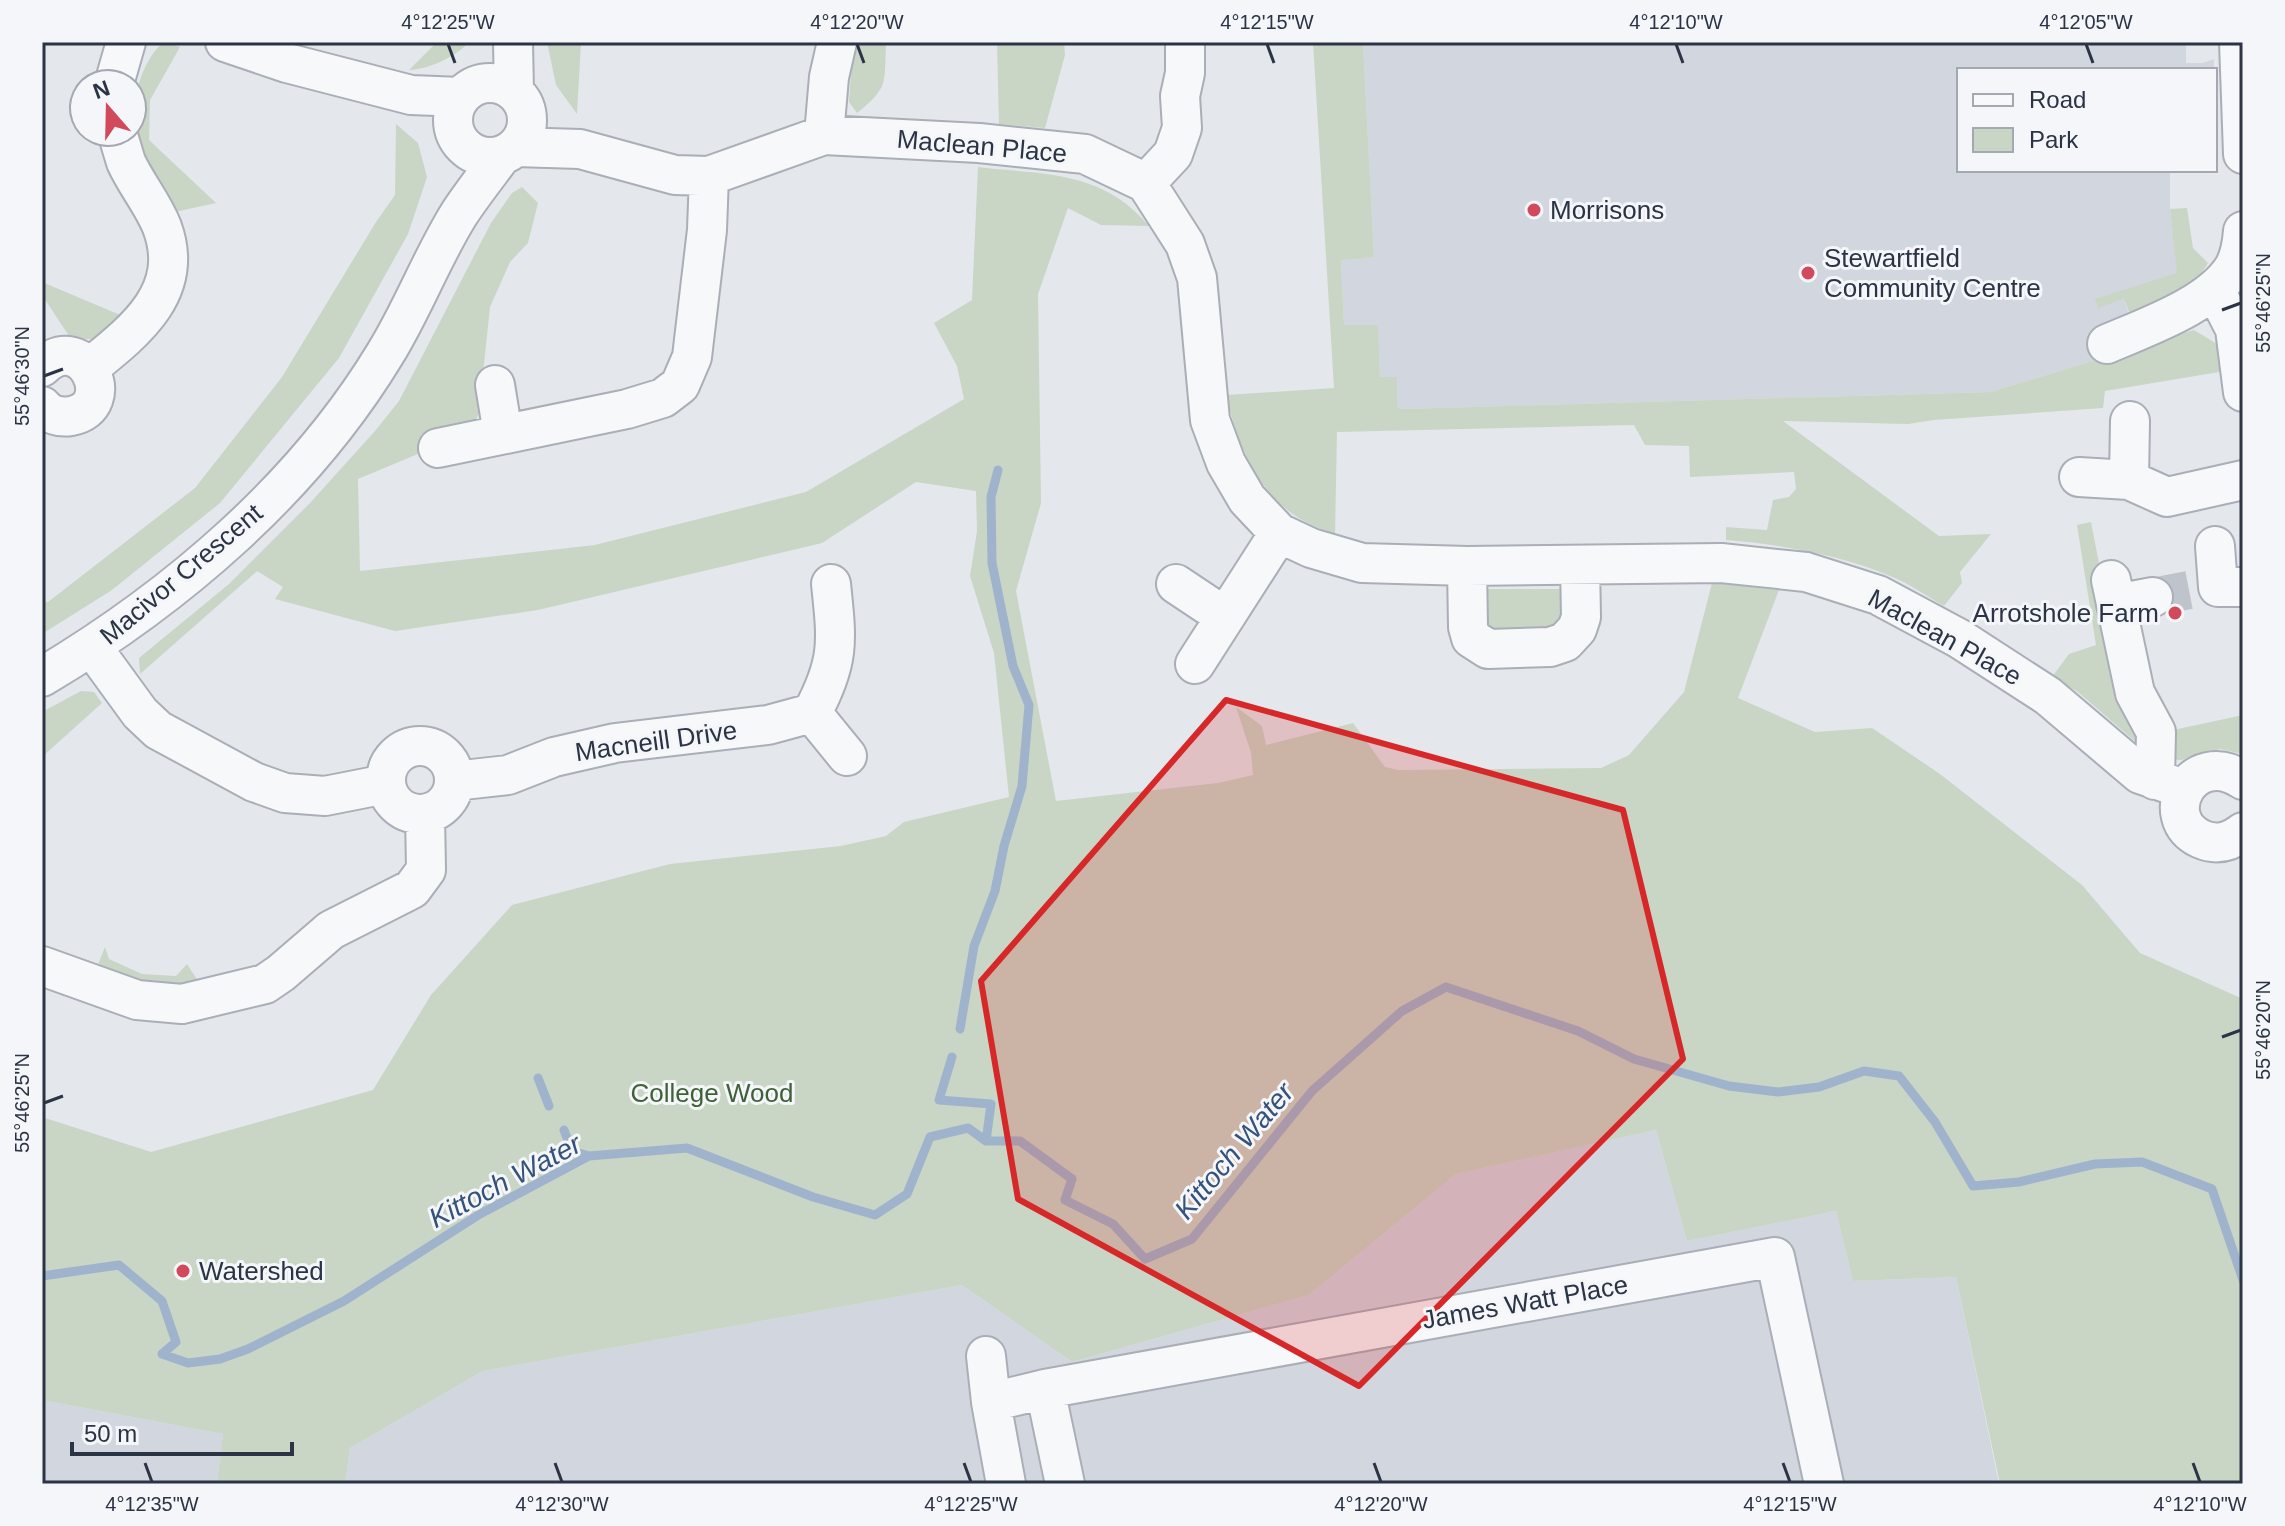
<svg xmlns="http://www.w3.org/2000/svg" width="2285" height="1526" font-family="Helvetica,sans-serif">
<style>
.built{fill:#d2d6de}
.green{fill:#c9d6c5}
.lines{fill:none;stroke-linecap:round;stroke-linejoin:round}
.stream{stroke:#9fb4cc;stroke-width:9}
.minor-tunnel{stroke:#bfc3cb;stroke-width:38;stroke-dasharray:38 19;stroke-linecap:butt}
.minor-casing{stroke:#a9aeb7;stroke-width:42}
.minor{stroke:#f7f8fa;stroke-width:38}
.marked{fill:#d62828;fill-opacity:0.2;stroke:#d62828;stroke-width:6;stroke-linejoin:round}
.ticks{fill:none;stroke:#2b3445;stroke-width:3}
.poi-dot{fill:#d1495b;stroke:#f4f6f9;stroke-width:3}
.labels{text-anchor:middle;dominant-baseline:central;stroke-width:6;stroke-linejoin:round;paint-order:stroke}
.street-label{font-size:26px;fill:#2b3445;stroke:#f4f6f9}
.poi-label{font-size:26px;fill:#2b3445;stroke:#f4f6f9;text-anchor:start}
.park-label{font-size:26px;fill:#3f6138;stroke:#f4f6f9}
.water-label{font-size:28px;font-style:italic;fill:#34527a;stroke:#f4f6f9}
.neatline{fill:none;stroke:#2b3445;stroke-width:3}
.ticks-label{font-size:20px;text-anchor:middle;fill:#2b3445}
</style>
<rect width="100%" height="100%" fill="#e4e7ec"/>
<path class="built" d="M 1363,42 L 2186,42 L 2186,63 L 2203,63 L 2214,59 L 2214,70 L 1959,70 L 1959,170 L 2170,170 L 2170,209 L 2178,273 L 2099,307 L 2124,299 L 2139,347 L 1991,392 L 1401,409 L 1397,406 L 1380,378 L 1378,325 L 1344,326 L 1341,259 L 1374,257 Z
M 1656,1130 L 1687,1241 L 1836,1211 L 1853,1281 L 1956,1277 L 1999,1484 L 345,1484 L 350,1448 L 483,1371 L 962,1285 L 1072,1362 L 1309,1295 L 1456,1174 Z
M 42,1400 L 223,1434 L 217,1484 L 42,1484 Z"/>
<path class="green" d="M 165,42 L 180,47 L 150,100 L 149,140 L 216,203 L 170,213 C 160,195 138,164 133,146 C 125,121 141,55 165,42 Z
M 437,42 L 469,42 C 457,56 428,70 409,70 Z
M 547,42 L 581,42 L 577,114 L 556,85 Z
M 853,42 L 883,42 L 886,45 C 884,84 889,87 857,113 L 849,102 Z
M 997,42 L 1064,42 L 1065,55 L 1045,128 L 999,124 Z
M 1313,42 L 1363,42 L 1374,257 L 1341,260 L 1344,325 L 1378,325 L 1380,377 L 1397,377 L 1397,406 L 1401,409 L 1991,392 L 2194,330 L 2222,347 L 2225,371 L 2105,391 L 2103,408 L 1934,420 L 1908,424 L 1783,421 L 1939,536 L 1991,534 L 1960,572 L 1962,583 L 1944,606 C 1926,596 1909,583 1890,576 C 1841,555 1778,544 1726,540 L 1726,527 L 1767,530 L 1773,500 L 1789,497 L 1796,489 L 1794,472 L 1690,477 L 1689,446 L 1645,445 L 1634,425 L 1337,432 L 1335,534 C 1325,530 1315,527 1306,522 C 1260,499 1235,442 1227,395 L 1334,388 Z
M 396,124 L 418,143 L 427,177 L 408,234 L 339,358 L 220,503 L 112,590 L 42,634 L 42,601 L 48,602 L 195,488 L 282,377 L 376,222 L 395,195 Z
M 978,167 C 1045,175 1102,170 1149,226 L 1101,225 L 1068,208 L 1038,294 L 1041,503 L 1016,591 L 1056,801 L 1218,783 L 1253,775 L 1251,753 L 1236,707 L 1262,726 L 1266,745 L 1353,723 L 1385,767 L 1399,770 L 1601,768 L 1629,755 L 1684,692 L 1712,583 L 1779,590 L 1738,698 L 1815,732 L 1872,728 L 1940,774 L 2082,885 L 2140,953 L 2243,999 L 2243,1484 L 2000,1484 L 1956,1277 L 1853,1281 L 1836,1211 L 1687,1241 L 1656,1130 L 1456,1174 L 1309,1295 L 1072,1362 L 962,1285 L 483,1371 L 350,1448 L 345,1484 L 217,1484 L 223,1434 L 42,1400 L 42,1117 L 151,1152 L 373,1090 L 431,995 L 512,905 L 670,864 L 841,846 L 886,836 L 904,822 L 1009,797 L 994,653 L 970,576 L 977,531 L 976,491 L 916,482 L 822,543 L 538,610 L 395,631 L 275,599 L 283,587 L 257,571 L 140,674 L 139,658 L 229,584 L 310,503 L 375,431 L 399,401 L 491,223 L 512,193 L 522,187 L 538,203 L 528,243 L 510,262 L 490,307 L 482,383 L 483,404 L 476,420 L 433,437 L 425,451 L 358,479 L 360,571 L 595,545 L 806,492 L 964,399 L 957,366 L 934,323 L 972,300 Z
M 2187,208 L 2193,248 L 2208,263 L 2194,285 L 2132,320 L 2124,299 L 2098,308 L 2095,299 L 2177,273 L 2170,209 Z
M 42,282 L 125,317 L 97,339 L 71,339 L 42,295 Z
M 2091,522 L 2102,579 L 2145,750 L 2078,692 L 2052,677 L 2069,654 L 2096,645 L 2077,525 Z
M 1485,589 L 1560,589 L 1568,599 L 1556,630 L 1494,632 L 1482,623 Z
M 81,691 L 94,692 L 102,703 L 42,757 L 42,712 Z
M 2243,715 L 2243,754 L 2220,749 L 2181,760 L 2163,759 L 2164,732 Z
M 105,947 L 109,959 L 142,974 L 176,976 L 187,964 L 200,984 L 171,990 L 95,972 Z"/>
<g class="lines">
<path class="stream" d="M 960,1029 L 974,946 L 995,891 L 1004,846 L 1022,786 L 1029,705 L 1013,666 L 992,563 L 991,497 L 998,470
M 952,1057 L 939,1100 L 991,1104 L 986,1141
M 538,1078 L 549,1106
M 564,1130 L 572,1151 L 589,1156
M 42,1276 L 119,1265 L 162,1301 L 176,1342 L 162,1354 L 188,1363 L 220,1359 L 248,1349 L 344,1301 L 480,1214 L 589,1156 L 687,1148 L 813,1197 L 875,1215 L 907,1194 L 930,1137 L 968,1128 L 986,1141 L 1020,1141 L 1072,1179 L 1065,1200 L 1113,1224 L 1145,1259 L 1192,1239 L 1312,1091 L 1402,1011 L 1446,987 L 1578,1031 L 1634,1059 L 1729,1086 L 1778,1092 L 1819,1087 L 1864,1071 L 1899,1076 L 1935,1122 L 1973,1186 L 2019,1182 L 2095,1164 L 2142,1162 L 2212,1189 L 2243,1280"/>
<path class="minor-tunnel" d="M 2153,597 L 2189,590"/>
<defs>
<path id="minor" d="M 225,42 L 287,63 L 411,95 L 461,97
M 513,42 L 514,92
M 2239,42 L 2243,154
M453 120a37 37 0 1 1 74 0a37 37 0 1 1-74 0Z
M 114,84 L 126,42
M 824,135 L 829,77 L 837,42
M 515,147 L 580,149 L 675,175 L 709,176 L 824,135 L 979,143 L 1085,154 L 1146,183 L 1185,244 L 1197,278 L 1210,420 L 1226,463 L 1247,499 L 1279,533 L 1311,548 L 1362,563 L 1467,566 L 1721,563 L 1806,572 L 1878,595 L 1960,639 L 2048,696 L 2140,774 L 2184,789
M 1146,183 L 1173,154 L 1182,128 L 1180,96 L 1185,73 L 1185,42
M 2215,290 L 2235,329 L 2243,392
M 2107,344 C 2146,327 2211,305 2234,267 C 2240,256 2242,243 2243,231
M 42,367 C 84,327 121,407 71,416 C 60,418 49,415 42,406
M 89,368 C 135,331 186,292 162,227 C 153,204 136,184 126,162 C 123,152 120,142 117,132
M 495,385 L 503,434
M 438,448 L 627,409 L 663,398 L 680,385 L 692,357 L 707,230 L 709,176
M 2079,477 L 2129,480 L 2167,497 L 2243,480
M 2129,480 L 2130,421
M 2215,546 L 2218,587 L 2241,587
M 1467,566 L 1468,627 L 1471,638 L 1488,649 L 1550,647 L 1565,642 L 1577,629 L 1581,617 L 1580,565
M 2111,580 L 2135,693 L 2156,732 L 2155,780
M 1176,584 L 1224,616
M 2116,604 L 2153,597
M 92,647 L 140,713 L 158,730 L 254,782 L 285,793 L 325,796 L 386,784
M 1195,664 L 1279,533
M 42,677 C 176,597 303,489 385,354 C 413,309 431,259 459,214 C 472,194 488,174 502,155
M 812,713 L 847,756
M386 780a34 34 0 1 1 68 0a34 34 0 1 1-68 0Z
M 2243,780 C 2191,746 2155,818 2201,839 C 2217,846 2230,842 2243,832
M 454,781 L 508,775 L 554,757 L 615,743 L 768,725 L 812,713 C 840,661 837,641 831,584
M 42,966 L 137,1000 L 182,1004 L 265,984 L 281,973 L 331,930 L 412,889 L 426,870 L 425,814
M 986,1356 L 991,1402 L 1006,1484
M 1045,1389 L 1065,1484
M 991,1402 L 1045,1389 L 1775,1257 L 1824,1484"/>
</defs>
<use href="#minor" class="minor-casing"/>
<use href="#minor" class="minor"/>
</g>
<path class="marked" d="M 1226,700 L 1623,810 L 1683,1059 L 1359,1386 L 1018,1199 L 981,981 Z"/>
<path class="ticks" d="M 448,44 L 455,63M 857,44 L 864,63M 1267,44 L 1274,63M 1676,44 L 1683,63M 2086,44 L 2093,63M 2222,310 L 2241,303M 44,376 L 63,369M 2222,1037 L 2241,1030M 44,1103 L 63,1096M 145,1463 L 152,1482M 555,1463 L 562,1482M 964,1463 L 971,1482M 1374,1463 L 1381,1482M 1783,1463 L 1790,1482M 2193,1463 L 2200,1482"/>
<g class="poi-dot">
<circle cx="1534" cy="210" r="8"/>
<circle cx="1808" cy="273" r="8"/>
<circle cx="2175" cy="613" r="8"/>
<circle cx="183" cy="1271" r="8"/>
</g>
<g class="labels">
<g class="street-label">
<text transform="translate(982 146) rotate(5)">Maclean Place</text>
<text transform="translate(181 574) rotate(-40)">Macivor Crescent</text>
<text transform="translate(1945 637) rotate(29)">Maclean Place</text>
<text transform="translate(656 741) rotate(-8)">Macneill Drive</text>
<text transform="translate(1525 1302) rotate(-10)">James Watt Place</text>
</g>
<g class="poi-label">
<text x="1550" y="210">Morrisons</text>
<text x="1824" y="258">Stewartfield<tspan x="1824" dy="30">Community Centre</tspan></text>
<text x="2159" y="613" text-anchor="end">Arrotshole Farm</text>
<text x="199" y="1271">Watershed</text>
</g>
<g class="park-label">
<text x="712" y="1093">College Wood</text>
</g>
<g class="water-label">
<text transform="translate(1234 1151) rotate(-50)">Kittoch Water</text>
<text transform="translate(505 1181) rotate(-28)">Kittoch Water</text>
</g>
</g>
<rect width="2285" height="1526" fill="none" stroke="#f4f6f9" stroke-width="88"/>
<rect x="1957" y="68" width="260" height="104" fill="#f4f6f9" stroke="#a4a8b1" stroke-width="2"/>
<rect x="1973" y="94" width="40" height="12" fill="#f7f8fa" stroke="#a4a8b1" stroke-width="2"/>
<text x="2029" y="108" font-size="24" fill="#2b3445">Road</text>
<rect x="1973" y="128" width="40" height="24" fill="#c9d6c5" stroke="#a4a8b1" stroke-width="2"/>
<text x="2029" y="148" font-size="24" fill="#2b3445">Park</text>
<g transform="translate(108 108) rotate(340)"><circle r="38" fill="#f4f6f9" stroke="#a4a8b1" stroke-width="2"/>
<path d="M0-6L14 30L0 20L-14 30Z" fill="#d1495b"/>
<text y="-12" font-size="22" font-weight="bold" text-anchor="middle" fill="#2b3445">N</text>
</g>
<path d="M72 1442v12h220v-12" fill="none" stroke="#2b3445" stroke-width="4"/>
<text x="84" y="1442" font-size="24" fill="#2b3445" stroke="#f4f6f9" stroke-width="6" paint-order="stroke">50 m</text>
<rect x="44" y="44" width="2197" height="1438" class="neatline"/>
<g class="ticks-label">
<text x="448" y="29">4°12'25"W</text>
<text x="857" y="29">4°12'20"W</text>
<text x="1267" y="29">4°12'15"W</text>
<text x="1676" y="29">4°12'10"W</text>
<text x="2086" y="29">4°12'05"W</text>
<text transform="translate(2263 303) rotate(-90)" y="7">55°46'25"N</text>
<text transform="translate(22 376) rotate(-90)" y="7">55°46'30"N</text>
<text transform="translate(2263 1030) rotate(-90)" y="7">55°46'20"N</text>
<text transform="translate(22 1103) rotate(-90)" y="7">55°46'25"N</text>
<text x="152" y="1511">4°12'35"W</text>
<text x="562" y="1511">4°12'30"W</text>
<text x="971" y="1511">4°12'25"W</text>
<text x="1381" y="1511">4°12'20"W</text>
<text x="1790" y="1511">4°12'15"W</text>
<text x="2200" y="1511">4°12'10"W</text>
</g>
</svg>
